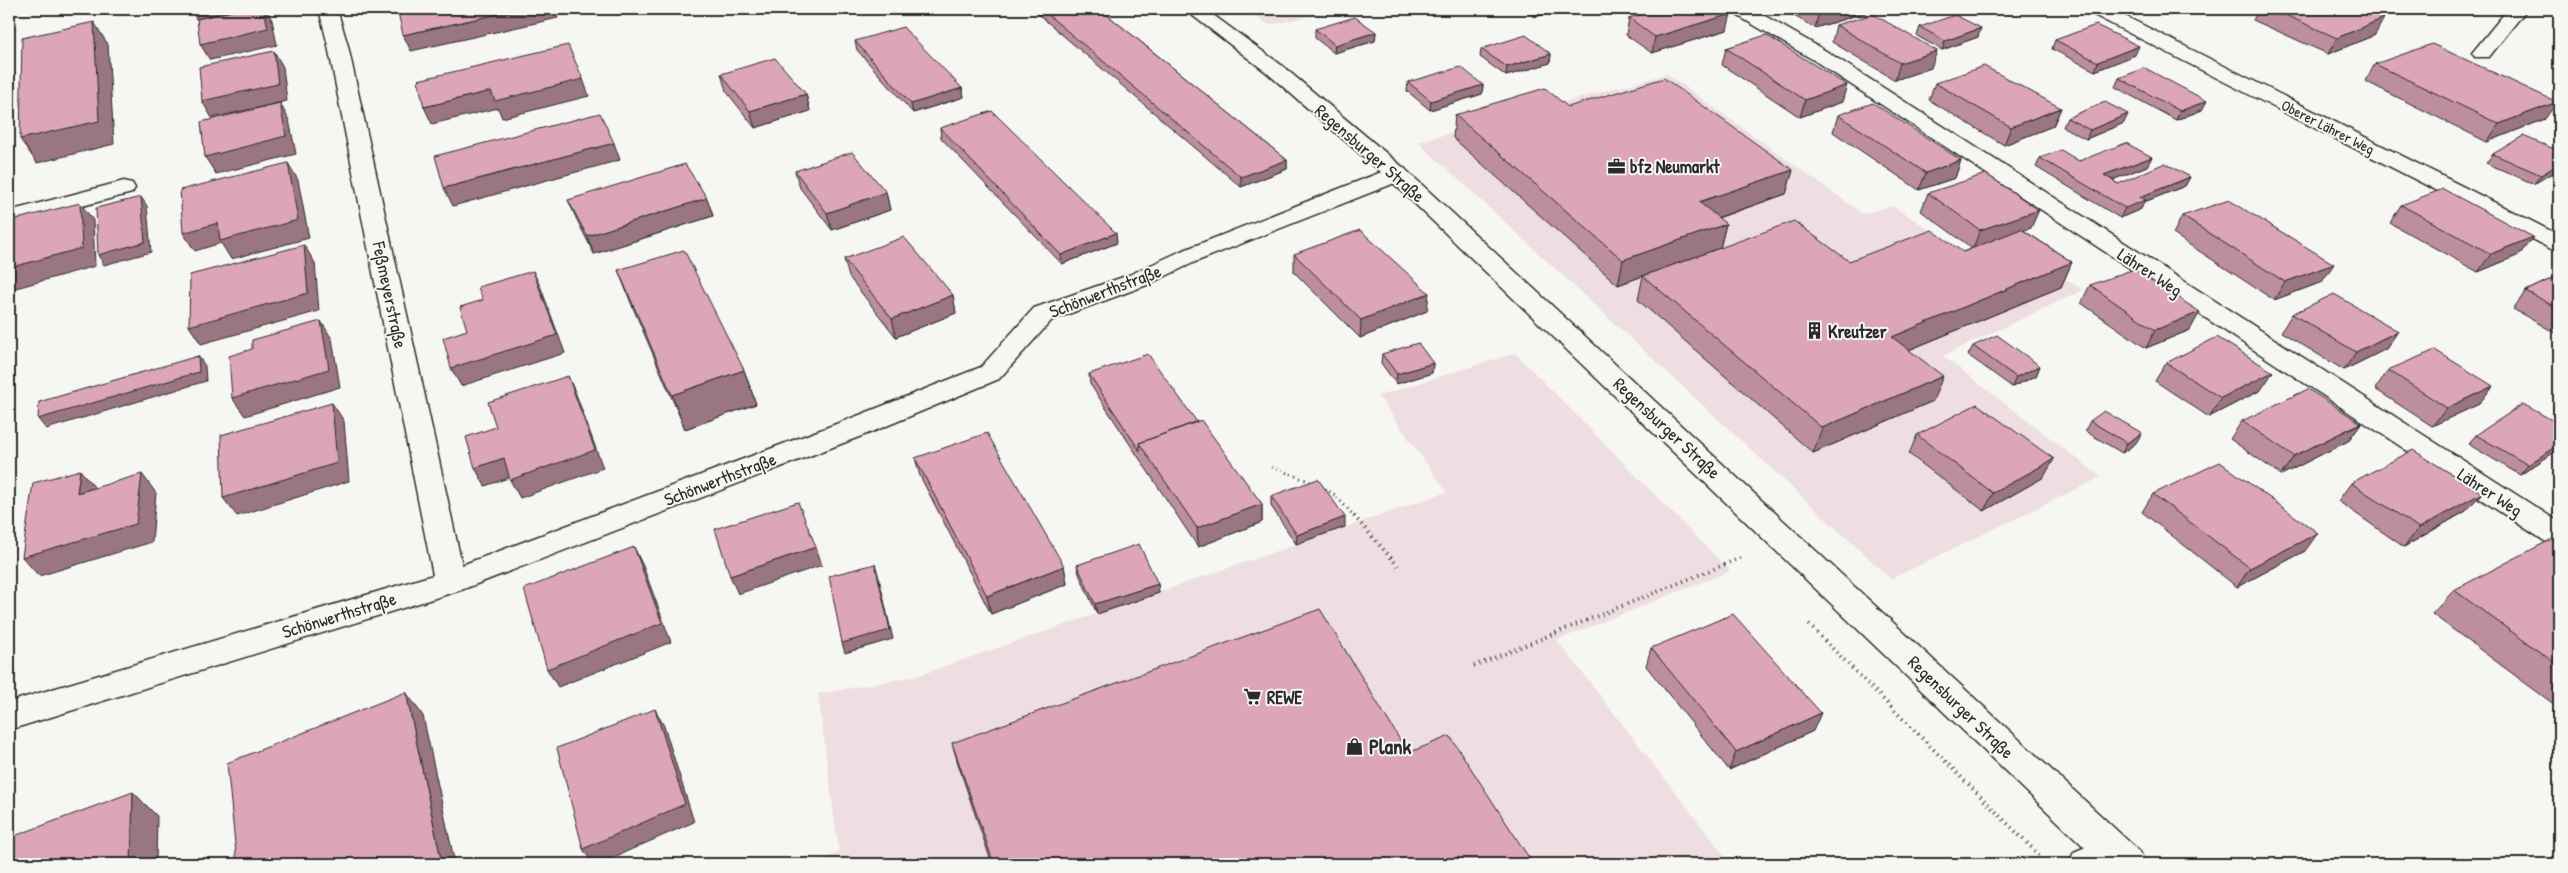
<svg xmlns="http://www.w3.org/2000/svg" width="2568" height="873" font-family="'Patrick Hand',sans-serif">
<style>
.built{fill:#eedee1}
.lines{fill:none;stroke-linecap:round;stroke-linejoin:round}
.service-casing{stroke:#2b2b2b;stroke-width:3}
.minor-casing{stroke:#2b2b2b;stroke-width:3}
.secondary-casing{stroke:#2b2b2b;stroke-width:3}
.path-far1{stroke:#2b2b2b;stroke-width:3;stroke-dasharray:1 4;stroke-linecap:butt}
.path{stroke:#2b2b2b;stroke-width:4;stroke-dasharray:1 4.5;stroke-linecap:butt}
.service{fill:#f6f6f2;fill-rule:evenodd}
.minor{fill:#f6f6f2;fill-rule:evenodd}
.secondary{fill:#f6f6f2;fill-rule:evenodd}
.wall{fill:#bd8ea0;stroke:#2b2b2b}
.shaded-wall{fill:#9a7482;stroke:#2b2b2b}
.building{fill:#dca5ba;stroke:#2b2b2b}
.labels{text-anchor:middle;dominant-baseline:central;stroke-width:4;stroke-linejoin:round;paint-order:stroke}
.far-street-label{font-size:15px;fill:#2b2b2b;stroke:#f6f6f2}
.street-label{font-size:18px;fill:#2b2b2b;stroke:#f6f6f2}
.poi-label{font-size:18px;font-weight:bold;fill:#2b2b2b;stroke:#f6f6f2;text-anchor:start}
.near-poi-label{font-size:21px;font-weight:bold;fill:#2b2b2b;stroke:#f6f6f2;text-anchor:start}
</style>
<rect width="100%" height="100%" fill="#f6f6f2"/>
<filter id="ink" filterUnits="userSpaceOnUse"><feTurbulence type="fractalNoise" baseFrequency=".02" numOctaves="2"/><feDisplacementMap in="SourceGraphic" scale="10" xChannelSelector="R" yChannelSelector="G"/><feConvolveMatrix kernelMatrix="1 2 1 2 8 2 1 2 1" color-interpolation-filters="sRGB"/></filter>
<g filter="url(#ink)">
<path class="built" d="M 1245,9 L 1345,9 L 1269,25 Z
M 1667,74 L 1863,214 L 1893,206 L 1969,256 L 2007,242 L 2083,290 L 1943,356 L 2101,477 L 1891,579 L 1418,142 Z
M 1515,353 L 1730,571 L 1557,640 L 1731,864 L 812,864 L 839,853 L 818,694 L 917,676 L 1447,492 L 1378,396 Z"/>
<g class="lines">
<defs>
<path id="service" d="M 2508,9 L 2527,9 L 2489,57 L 2475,57 L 2472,53 Z"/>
<path id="minor" d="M 319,9 L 337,9 L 348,46 L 462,565 L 852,418 L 981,367 L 1034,308 L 1129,275 L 1179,252 L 1389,169 L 1397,167 L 1405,169 L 1408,174 L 1405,179 L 1195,262 L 1147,285 L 1052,320 L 999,379 L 872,432 L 461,590 L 9,730 L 9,702 L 433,575 L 328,46 Z
M 1731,9 L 1753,9 L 1826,51 L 2559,522 L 2559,547 L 2549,544 L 1812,59 L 1733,13 Z
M 2088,9 L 2111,9 L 2559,235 L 2559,251 L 2551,249 L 2090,13 Z
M 124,181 L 132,183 L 135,188 L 132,193 L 9,225 L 9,211 Z
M 2113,835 L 2126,840 L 2131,851 L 2126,862 L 2069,864 L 2074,852 Z"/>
<path id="secondary" d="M 1184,9 L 1205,9 L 1280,64 L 1405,169 L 2140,852 L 2145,864 L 2102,864 L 1389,179 L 1266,72 Z"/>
</defs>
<use href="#service" class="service-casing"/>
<use href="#minor" class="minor-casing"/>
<use href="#secondary" class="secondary-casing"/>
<path class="path-far1" d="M 1272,467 L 1313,483
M 1321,486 L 1335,495 L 1355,517"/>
<path class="path" d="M 1354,516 L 1398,566
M 1809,625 L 2042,858
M 1474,666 L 1743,557"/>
<use href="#service" class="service"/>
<use href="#minor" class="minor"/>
<use href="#secondary" class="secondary"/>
</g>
<path class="wall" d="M 1032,9 L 1100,9 L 1287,160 L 1287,169 L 1241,187 Z
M 1523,9 L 1564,9 L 1534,17 Z
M 1782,9 L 1874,9 L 1874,10 L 1815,28 Z
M 2259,9 L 2362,9 L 2375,35 L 2328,54 L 2253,20 Z
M 1629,18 L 1727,30 L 1652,53 L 1626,35 Z
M 1836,25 L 1931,68 L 1895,80 L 1832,42 Z
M 1920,27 L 1978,37 L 1942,50 L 1917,36 Z
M 1315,29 L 1376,32 L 1375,41 L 1334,53 L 1315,38 Z
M 2055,40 L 2135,55 L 2095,71 L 2052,49 Z
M 855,41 L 962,88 L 964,97 L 913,113 L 857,50 Z
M 1726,48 L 1842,102 L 1800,117 L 1722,65 Z
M 1481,49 L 1551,54 L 1550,63 L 1506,76 L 1480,57 Z
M 2375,64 L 2545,119 L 2487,142 L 2365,81 Z
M 721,74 L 806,94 L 810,111 L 755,128 L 726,91 Z
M 2119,78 L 2202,110 L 2176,120 L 2115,87 Z
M 1408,82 L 1483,85 L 1482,94 L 1430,110 L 1407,91 Z
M 1935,83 L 2061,108 L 2053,126 L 2004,145 L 1929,100 Z
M 1568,107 L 1793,170 L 1786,194 L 1718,218 L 1726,224 L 1720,248 L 1849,261 L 1963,252 L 1972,248 L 1921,211 L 1928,193 L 2031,228 L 2023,230 L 2072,262 L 2061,287 L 1909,350 L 1933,401 L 1813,453 L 1638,300 L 1643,276 L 1660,270 L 1618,285 L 1453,138 L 1455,115 Z
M 1838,115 L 1961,160 L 1955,178 L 1919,190 L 1833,132 Z
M 2067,118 L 2124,123 L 2086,139 L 2063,127 Z
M 940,128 L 1117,243 L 1062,264 L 941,138 Z
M 2559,151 L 2534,184 L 2486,163 L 2493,154 Z
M 2152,157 L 2147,166 L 2112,180 L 2118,184 L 2190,177 L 2185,186 L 2144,202 L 2141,209 L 2120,218 L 2036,167 L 2040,158 L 2079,161 Z
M 795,171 L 886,192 L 890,210 L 832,230 L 800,188 Z
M 707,198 L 713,216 L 594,254 L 576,218 L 568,200 Z
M 2401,205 L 2533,237 L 2519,255 L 2478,272 L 2390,223 Z
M 2182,216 L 2322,282 L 2274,300 L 2173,234 Z
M 1294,254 L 1427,311 L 1360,338 L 1294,272 Z
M 844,259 L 953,295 L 956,313 L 896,337 L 849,277 Z
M 618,270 L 744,370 L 756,404 L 685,429 L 631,303 Z
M 2559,275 L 2559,335 L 2513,309 L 2526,291 Z
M 2090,285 L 2190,330 L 2146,348 L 2081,303 Z
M 2292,314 L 2398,331 L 2386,349 L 2344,370 L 2281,332 Z
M 1973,346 L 2040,366 L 2036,376 L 2012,387 L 1968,355 Z
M 1382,354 L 1433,363 L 1432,373 L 1396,384 L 1381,363 Z
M 2166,363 L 2261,390 L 2209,417 L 2155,381 Z
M 2388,370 L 2479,404 L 2432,426 L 2375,389 Z
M 1089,374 L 1197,422 L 1262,504 L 1262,522 L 1198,547 L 1090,384 Z
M 2090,421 L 2136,443 L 2122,453 L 2085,431 Z
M 2242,421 L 2361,423 L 2348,441 L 2281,475 L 2230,439 Z
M 1917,435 L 2044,477 L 1984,511 L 1909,454 Z
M 2476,435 L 2559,449 L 2520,475 L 2468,444 Z
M 915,458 L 1064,566 L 1067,584 L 991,614 L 920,476 Z
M 2351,483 L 2466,511 L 2404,547 L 2338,501 Z
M 2153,494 L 2305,551 L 2237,587 L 2142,512 Z
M 1271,496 L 1345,527 L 1296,544 L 1271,506 Z
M 2559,543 L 2559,708 L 2432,614 L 2454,590 Z
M 1077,565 L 1158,584 L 1159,593 L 1097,614 L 1079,574 Z
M 1651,648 L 1813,731 L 1729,770 L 1646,666 Z
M 952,743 L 1408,753 L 1533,864 L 992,864 L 959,767 Z"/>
<path class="shaded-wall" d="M 191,9 L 240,9 L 196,19 Z
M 264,9 L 266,9 L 272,20 L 277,45 L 210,60 L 200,44 Z
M 521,9 L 555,9 L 558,18 L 411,51 L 403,35 Z
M 1535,9 L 1564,9 L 1534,17 Z
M 1830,9 L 1874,9 L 1874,10 L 1815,28 L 1819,12 Z
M 1731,14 L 1727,30 L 1652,53 L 1655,37 Z
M 2384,18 L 2375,35 L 2328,54 L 2337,38 Z
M 94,22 L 108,45 L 114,144 L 37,163 L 20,139 Z
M 1981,28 L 1978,37 L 1942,50 L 1945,41 Z
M 1376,32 L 1375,41 L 1334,53 L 1335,45 Z
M 2139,46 L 2135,55 L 2095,71 L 2098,62 Z
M 274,51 L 283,67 L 287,101 L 212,118 L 202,101 Z
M 1937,51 L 1931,68 L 1895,80 L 1900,63 Z
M 1551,54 L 1550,63 L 1506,76 L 1507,67 Z
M 583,79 L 589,96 L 502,118 L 498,108 L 432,124 L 424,107 L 491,91 Z
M 1483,85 L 1482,94 L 1430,110 L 1431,101 Z
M 1847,85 L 1842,102 L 1800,117 L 1805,100 Z
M 962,88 L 964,97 L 913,113 L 911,104 Z
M 806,94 L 810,111 L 755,128 L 750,111 Z
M 2207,101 L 2202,110 L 2176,120 L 2180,111 Z
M 2557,102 L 2545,119 L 2487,142 L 2499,124 Z
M 280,103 L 289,120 L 296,154 L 216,174 L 205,157 Z
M 2061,108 L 2053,126 L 2004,145 L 2011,127 Z
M 2128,114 L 2124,123 L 2086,139 L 2090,130 Z
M 614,143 L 620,160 L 453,206 L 444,188 Z
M 2152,157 L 2147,166 L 2100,185 L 2104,175 Z
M 1287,160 L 1287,169 L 1241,187 L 1241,177 Z
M 1961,160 L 1955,178 L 1919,190 L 1926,173 Z
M 288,163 L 298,180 L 309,238 L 231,259 L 221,243 L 195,251 L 183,233 Z
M 2559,164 L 2559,169 L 2534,184 L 2541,175 Z
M 1793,170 L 1786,194 L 1693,226 L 1699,202 Z
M 2190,177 L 2185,186 L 2144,202 L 2141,209 L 2120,218 L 2125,208 L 2140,197 Z
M 886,192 L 890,210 L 832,230 L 827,213 Z
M 141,197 L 147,206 L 151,252 L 104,265 L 98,255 Z
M 707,198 L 713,216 L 594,254 L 587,236 Z
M 80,203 L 93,220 L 95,266 L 9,290 L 9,268 Z
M 2039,210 L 2031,228 L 1973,248 L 1980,230 Z
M 1726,224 L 1720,248 L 1618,285 L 1623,260 Z
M 1116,233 L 1117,243 L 1062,264 L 1061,255 Z
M 2533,237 L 2519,255 L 2478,272 L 2491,254 Z
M 304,245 L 315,263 L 319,311 L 201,344 L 189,326 Z
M 2072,262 L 2061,287 L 1882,361 L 1892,337 Z
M 2334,264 L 2322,282 L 2274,300 L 2285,282 Z
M 533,271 L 541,288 L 565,353 L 461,386 L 451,368 Z
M 1429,293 L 1427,311 L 1360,338 L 1361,320 Z
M 953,295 L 956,313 L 896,337 L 892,319 Z
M 2200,312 L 2190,330 L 2146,348 L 2155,330 Z
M 321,321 L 332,339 L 340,387 L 245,416 L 232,398 Z
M 9,330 L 11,332 L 9,344 Z
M 2398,331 L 2386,349 L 2344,370 L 2356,352 Z
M 198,356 L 205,366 L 206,381 L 46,429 L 38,419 Z
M 1433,363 L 1432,373 L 1396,384 L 1397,374 Z
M 2040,366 L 2036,376 L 2012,387 L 2016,377 Z
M 744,370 L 756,404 L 685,429 L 672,395 Z
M 2273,372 L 2261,390 L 2209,417 L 2221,398 Z
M 568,376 L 576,394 L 603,468 L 520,498 L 510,480 Z
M 1943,376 L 1933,401 L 1813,453 L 1822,428 Z
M 2493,386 L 2479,404 L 2432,426 L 2447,408 Z
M 332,403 L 344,421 L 349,481 L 237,516 L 223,498 Z
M 2361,423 L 2348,441 L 2281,475 L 2294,456 Z
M 2142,433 L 2136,443 L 2122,453 L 2127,443 Z
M 2559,444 L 2559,449 L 2520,475 L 2528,465 Z
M 504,458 L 514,476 L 485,486 L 475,468 Z
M 2054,459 L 2044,477 L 1984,511 L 1993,493 Z
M 80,470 L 95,488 L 77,493 Z
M 142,474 L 156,493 L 152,542 L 39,576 L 22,557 Z
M 2482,493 L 2466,511 L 2404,547 L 2419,528 Z
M 1262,504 L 1262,522 L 1198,547 L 1197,528 Z
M 1345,517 L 1345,527 L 1296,544 L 1297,535 Z
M 2318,533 L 2305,551 L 2237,587 L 2250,568 Z
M 634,547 L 643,566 L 671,642 L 558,687 L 547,669 Z
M 816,547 L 822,565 L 738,594 L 730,576 Z
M 875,564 L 878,574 L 893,639 L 845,653 L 842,643 Z
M 1064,566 L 1067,584 L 991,614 L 987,596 Z
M 1158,584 L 1159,593 L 1097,614 L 1095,604 Z
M 406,692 L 423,716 L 455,864 L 442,864 Z
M 655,709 L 664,726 L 694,822 L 598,864 L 593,864 L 583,849 Z
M 1821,713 L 1813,731 L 1729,770 L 1736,752 Z
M 133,792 L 157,816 L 156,864 L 131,864 Z"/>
<path class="building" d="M 241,9 L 264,9 L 268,28 L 200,44 L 197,19 Z
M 412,9 L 521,9 L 403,35 L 398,12 Z
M 1041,9 L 1100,9 L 1287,160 L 1241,177 Z
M 1661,9 L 1723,9 L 1731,14 L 1655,37 L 1629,18 Z
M 1814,9 L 1830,9 L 1819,12 Z
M 2272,9 L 2362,9 L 2384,18 L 2337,38 Z
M 1873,14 L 1937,51 L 1900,63 L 1836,25 Z
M 1955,15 L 1981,28 L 1945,41 L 1920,27 Z
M 1355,17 L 1376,32 L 1335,45 L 1315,29 Z
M 94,22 L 99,121 L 20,139 L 22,38 Z
M 2096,25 L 2139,46 L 2098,62 L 2055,40 Z
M 903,27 L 962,88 L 911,104 L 855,41 Z
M 1526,35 L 1551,54 L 1507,67 L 1481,49 Z
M 1766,35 L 1847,85 L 1805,100 L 1726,48 Z
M 2432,44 L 2557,102 L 2499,124 L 2375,64 Z
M 568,45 L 583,79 L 495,101 L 491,91 L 424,107 L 418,80 Z
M 274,51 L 278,84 L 202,101 L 199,67 Z
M 775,58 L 806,94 L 750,111 L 721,74 Z
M 1984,66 L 2061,108 L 2011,127 L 1935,83 Z
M 1461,67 L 1483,85 L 1431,101 L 1408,82 Z
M 2145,68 L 2207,101 L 2180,111 L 2119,78 Z
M 1664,78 L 1793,170 L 1699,202 L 1726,224 L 1623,260 L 1455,115 L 1545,88 L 1568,107 Z
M 2105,102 L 2128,114 L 2090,130 L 2067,118 Z
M 280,103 L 286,136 L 205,157 L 201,122 Z
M 1873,103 L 1961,160 L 1926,173 L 1838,115 Z
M 992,111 L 1116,233 L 1061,255 L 940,128 Z
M 600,113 L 614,143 L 444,188 L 435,156 Z
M 2523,136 L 2559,151 L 2559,164 L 2541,175 L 2493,154 Z
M 2126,143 L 2152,157 L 2104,175 L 2118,184 L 2165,163 L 2190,177 L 2140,197 L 2146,200 L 2125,208 L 2040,158 L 2061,150 L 2079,161 Z
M 852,152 L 886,192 L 827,213 L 795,171 Z
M 288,163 L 298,220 L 220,241 L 218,223 L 183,233 L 180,190 Z
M 685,164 L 707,198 L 587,236 L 568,200 Z
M 1986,174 L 2039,210 L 1980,230 L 1928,193 Z
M 2443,189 L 2533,237 L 2491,254 L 2401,205 Z
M 141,197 L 145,242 L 98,255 L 96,208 Z
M 2229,200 L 2334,264 L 2285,282 L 2182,216 Z
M 80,203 L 82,248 L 9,268 L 9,221 Z
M 1794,221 L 1849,261 L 1932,230 L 1963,252 L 2021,229 L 2072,262 L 1892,337 L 1943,376 L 1822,428 L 1643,276 Z
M 1360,230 L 1429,293 L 1361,320 L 1294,254 Z
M 904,237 L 953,295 L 892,319 L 844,259 Z
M 304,245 L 308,293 L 189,326 L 190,275 Z
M 684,250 L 744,370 L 672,395 L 618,270 Z
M 2134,269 L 2200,312 L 2155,330 L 2090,285 Z
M 533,271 L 557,335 L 451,368 L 443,338 L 467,330 L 460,307 L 483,300 L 478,287 Z
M 2559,275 L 2559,309 L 2526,291 Z
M 2334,294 L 2398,331 L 2356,352 L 2292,314 Z
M 321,321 L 329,369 L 232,398 L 229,356 L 252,349 L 252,340 Z
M 1997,335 L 2040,366 L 2016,377 L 1973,346 Z
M 2217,337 L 2273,372 L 2221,398 L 2166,363 Z
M 1418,343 L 1433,363 L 1397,374 L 1382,354 Z
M 2435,350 L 2493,386 L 2447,408 L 2388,370 Z
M 1148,354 L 1197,422 L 1139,443 L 1140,451 L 1089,374 Z
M 198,356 L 199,372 L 38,419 L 39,402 Z
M 568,376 L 595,450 L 510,480 L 504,458 L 475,468 L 466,437 L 496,427 L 488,402 Z
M 2308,389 L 2361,423 L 2294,456 L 2242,421 Z
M 332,403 L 337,463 L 223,498 L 221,435 Z
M 1977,404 L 2054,459 L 1993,493 L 1917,435 Z
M 2523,404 L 2559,424 L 2559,444 L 2528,465 L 2476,435 Z
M 2104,411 L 2142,433 L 2127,443 L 2090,421 Z
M 1201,420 L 1262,504 L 1197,528 L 1139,443 Z
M 987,433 L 1064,566 L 987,596 L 915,458 Z
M 2413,450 L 2482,493 L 2419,528 L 2351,483 Z
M 2220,462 L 2318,533 L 2250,568 L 2153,494 Z
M 80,470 L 77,493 L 142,474 L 136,524 L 22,557 L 33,483 Z
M 1318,479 L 1345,517 L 1297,535 L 1271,496 Z
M 798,502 L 816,547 L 730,576 L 715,529 Z
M 2552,539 L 2559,543 L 2559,666 L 2454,590 Z
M 1139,544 L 1158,584 L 1095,604 L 1077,565 Z
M 634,547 L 662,623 L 547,669 L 524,589 Z
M 875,564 L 890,630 L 842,643 L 829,576 Z
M 1320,609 L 1408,753 L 1450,736 L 1533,864 L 994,864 L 952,743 Z
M 1733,614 L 1821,713 L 1736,752 L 1651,648 Z
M 406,692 L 442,864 L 237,864 L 227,763 Z
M 655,709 L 685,804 L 583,849 L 557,748 Z
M 133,792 L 131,864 L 9,864 L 9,838 Z"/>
</g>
<defs>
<symbol id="office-bare" viewBox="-9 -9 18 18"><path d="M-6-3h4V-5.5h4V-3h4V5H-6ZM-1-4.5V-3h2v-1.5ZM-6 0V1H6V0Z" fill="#2b2b2b" stroke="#f6f6f2" stroke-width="2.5" paint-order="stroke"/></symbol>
<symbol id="building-bare" viewBox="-9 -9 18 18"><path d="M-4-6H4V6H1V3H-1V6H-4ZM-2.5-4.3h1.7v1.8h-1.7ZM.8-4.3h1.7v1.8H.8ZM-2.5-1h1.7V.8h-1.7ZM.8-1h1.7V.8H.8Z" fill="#2b2b2b" stroke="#f6f6f2" stroke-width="2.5" paint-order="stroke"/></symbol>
<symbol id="supermarket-bare" viewBox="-9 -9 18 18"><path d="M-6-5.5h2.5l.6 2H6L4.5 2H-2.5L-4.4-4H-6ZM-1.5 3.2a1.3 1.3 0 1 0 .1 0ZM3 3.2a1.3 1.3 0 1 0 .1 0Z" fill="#2b2b2b" stroke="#f6f6f2" stroke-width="2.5" paint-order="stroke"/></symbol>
<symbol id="shop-bare" viewBox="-9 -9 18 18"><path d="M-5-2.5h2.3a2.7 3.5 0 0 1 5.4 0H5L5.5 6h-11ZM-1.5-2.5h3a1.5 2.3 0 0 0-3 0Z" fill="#2b2b2b" stroke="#f6f6f2" stroke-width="2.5" paint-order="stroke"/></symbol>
</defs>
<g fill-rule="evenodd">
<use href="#office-bare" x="1604" y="154" width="25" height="25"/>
<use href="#building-bare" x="1802" y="318" width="25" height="25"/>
<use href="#supermarket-bare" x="1240" y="684" width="25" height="25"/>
<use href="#shop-bare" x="1342" y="734" width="25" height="25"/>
</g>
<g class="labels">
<g class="far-street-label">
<text transform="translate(2328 127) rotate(27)">Oberer Lährer Weg</text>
</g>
<g class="street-label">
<text transform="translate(1370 153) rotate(41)">Regensburger Straße</text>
<text transform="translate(2150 272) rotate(33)">Lährer Weg</text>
<text transform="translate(1105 291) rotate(-21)">Schönwerthstraße</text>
<text transform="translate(390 295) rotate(78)">Feßmeyerstraße</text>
<text transform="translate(1667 428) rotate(43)">Regensburger Straße</text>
<text transform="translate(720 479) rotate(-21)">Schönwerthstraße</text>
<text transform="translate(2490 492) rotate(33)">Lährer Weg</text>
<text transform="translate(339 615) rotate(-17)">Schönwerthstraße</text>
<text transform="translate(1961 707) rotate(44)">Regensburger Straße</text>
</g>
<g class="poi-label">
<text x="1630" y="166">bfz Neumarkt</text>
<text x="1828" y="331">Kreutzer</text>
<text x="1267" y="697">REWE</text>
</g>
<g class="near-poi-label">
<text x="1369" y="746">Plank</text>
</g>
</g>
<rect width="2568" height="873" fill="none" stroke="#f6f6f2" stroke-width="30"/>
<rect x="15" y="15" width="2538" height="843" fill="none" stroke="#2b2b2b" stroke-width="2" filter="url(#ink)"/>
</svg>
